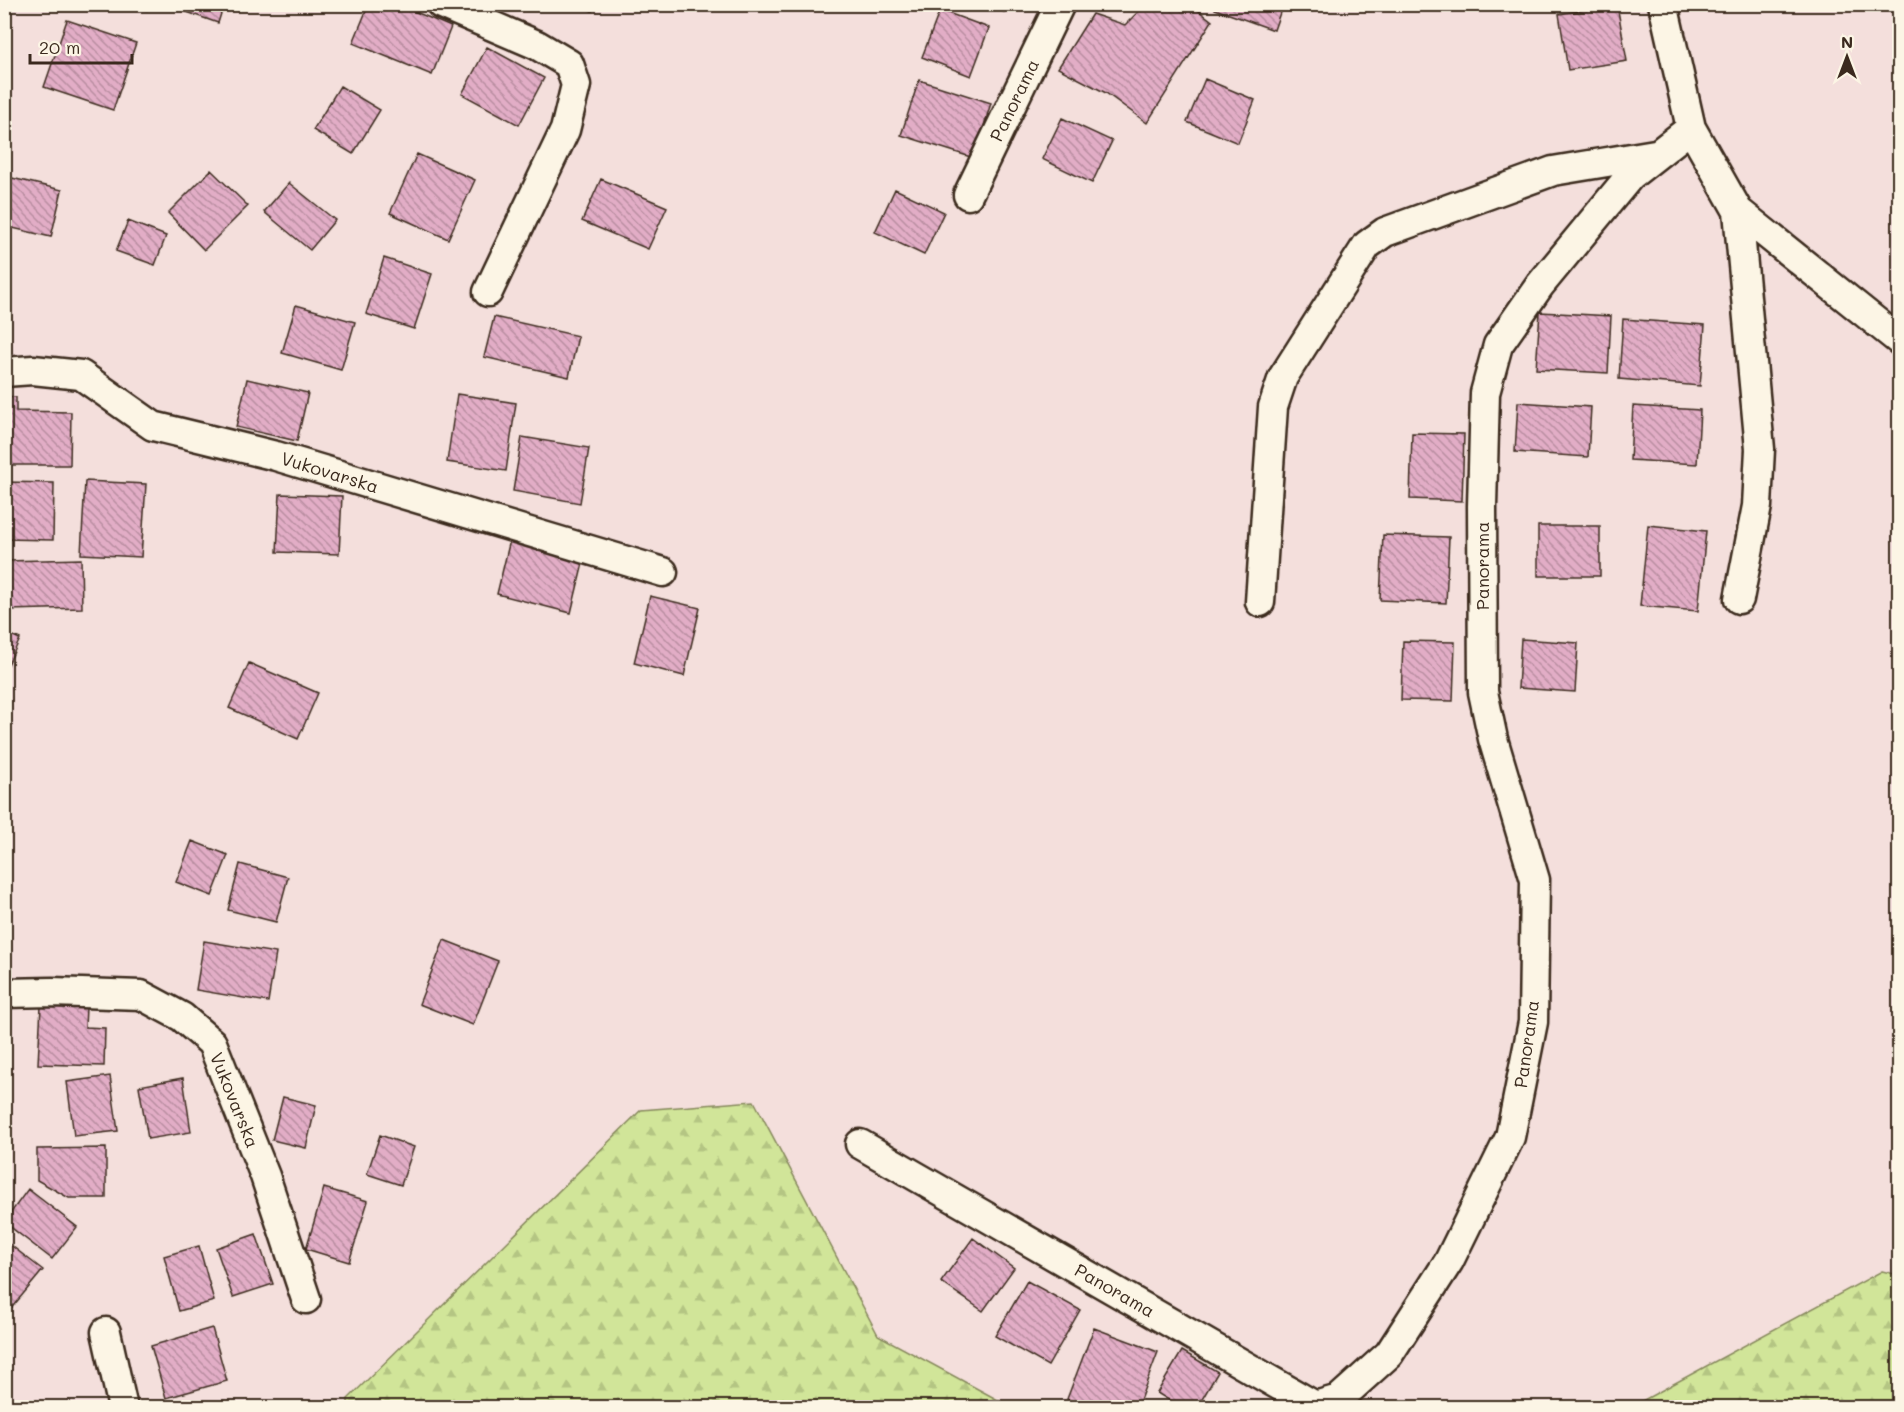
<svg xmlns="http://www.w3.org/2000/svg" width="1904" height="1412" font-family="Mali,sans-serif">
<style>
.forest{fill:url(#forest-firs);stroke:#86885c;stroke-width:1.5}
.building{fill:url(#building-back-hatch);stroke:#3b2a1e;stroke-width:1.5}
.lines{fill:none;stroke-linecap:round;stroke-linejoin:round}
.street-casing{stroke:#3b2a1e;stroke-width:33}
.street{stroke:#fcf5e5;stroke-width:28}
.labels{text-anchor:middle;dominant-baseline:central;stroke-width:4.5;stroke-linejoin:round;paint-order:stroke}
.street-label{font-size:18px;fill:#3b2a1e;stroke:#fcf5e5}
</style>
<defs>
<pattern id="forest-firs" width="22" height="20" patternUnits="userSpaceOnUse" patternTransform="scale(1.5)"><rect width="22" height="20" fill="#d1e599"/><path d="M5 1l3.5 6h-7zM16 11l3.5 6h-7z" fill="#b4c583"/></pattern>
<pattern id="building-back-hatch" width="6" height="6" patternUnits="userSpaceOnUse" patternTransform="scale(1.5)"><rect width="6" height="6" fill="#e2adc6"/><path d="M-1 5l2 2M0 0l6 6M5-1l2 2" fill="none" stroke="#b88da0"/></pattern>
</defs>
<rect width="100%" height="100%" fill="#f4dfdc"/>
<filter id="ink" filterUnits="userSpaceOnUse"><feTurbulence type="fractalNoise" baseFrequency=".0167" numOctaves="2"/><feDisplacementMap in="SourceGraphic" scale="12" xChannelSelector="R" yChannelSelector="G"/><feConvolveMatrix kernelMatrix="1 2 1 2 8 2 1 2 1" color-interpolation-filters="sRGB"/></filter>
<g filter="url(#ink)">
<path class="forest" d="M 754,1101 L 878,1335 L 1011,1407 L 348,1407 L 348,1399 L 641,1110 Z
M 1882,1271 L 1899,1275 L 1899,1407 L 1631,1407 Z"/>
<path class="building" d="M 116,4 L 148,4 L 147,10 Z
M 164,4 L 224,4 L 218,23 Z
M 369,4 L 397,4 L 451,27 L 432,75 L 353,43 Z
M 578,4 L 596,4 L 592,11 Z
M 985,4 L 1007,4 L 1004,12 Z
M 1146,4 L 1190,4 L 1212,21 L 1147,123 L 1106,93 L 1058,68 L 1092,14 L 1125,25 Z
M 1217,4 L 1283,4 L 1274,30 L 1215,9 Z
M 1617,5 L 1627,61 L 1568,70 L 1559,14 Z
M 940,10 L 989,28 L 971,76 L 922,57 Z
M 67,20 L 136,43 L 113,110 L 44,87 Z
M 487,47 L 544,78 L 519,125 L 462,94 Z
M 1205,79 L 1255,100 L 1238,143 L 1187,122 Z
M 919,80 L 991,103 L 974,158 L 901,135 Z
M 340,86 L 380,110 L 353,154 L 313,130 Z
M 1062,118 L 1112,141 L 1092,183 L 1042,159 Z
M 417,154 L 475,180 L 448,239 L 390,213 Z
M 211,170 L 248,206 L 204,250 L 168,213 Z
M 12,178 L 62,190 L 51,237 L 4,226 L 4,208 Z
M 601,179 L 667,207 L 648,249 L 582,221 Z
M 289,183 L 335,220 L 310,250 L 264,212 Z
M 895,189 L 944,212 L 924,255 L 875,232 Z
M 128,221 L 166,236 L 155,265 L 116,251 Z
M 384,258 L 432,274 L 414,329 L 366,314 Z
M 296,305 L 355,322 L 341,370 L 282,353 Z
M 1540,312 L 1611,316 L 1608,373 L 1536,369 Z
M 494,317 L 578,336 L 569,377 L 484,357 Z
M 1623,319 L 1705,325 L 1700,386 L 1619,379 Z
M 247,379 L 308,393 L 297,441 L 236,427 Z
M 457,394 L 516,403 L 506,471 L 447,462 Z
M 4,396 L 16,397 L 16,411 L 71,412 L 70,465 L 4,465 Z
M 1518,402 L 1591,407 L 1588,457 L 1515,452 Z
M 1633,406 L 1700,410 L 1697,464 L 1630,460 Z
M 1412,433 L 1464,434 L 1462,501 L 1410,499 Z
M 522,437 L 589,448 L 580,503 L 513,491 Z
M 85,481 L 146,484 L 141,557 L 81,554 Z
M 4,482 L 54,483 L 53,540 L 4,539 Z
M 280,494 L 342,496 L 339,554 L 277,552 Z
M 1648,525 L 1706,531 L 1698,611 L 1640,606 Z
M 1538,526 L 1600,526 L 1600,576 L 1538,576 Z
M 1383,535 L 1449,537 L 1446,603 L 1380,600 Z
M 510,540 L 584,559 L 571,613 L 497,594 Z
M 81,559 L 82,608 L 9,610 L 8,561 Z
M 650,596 L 700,608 L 684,676 L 634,663 Z
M 4,632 L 20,639 L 4,673 Z
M 1521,639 L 1578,643 L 1575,692 L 1518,688 Z
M 1403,641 L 1455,642 L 1453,701 L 1401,700 Z
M 249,663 L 318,693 L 298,739 L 229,708 Z
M 192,841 L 228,855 L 212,896 L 176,882 Z
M 240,864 L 288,877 L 276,922 L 228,910 Z
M 444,940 L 498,961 L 473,1025 L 419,1004 Z
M 204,941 L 276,953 L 268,1002 L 196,990 Z
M 41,1006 L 86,1008 L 85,1027 L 105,1028 L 104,1066 L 38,1064 Z
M 110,1076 L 118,1131 L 74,1136 L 67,1082 Z
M 183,1078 L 191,1132 L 148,1139 L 139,1086 Z
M 283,1097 L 316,1105 L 306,1148 L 272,1140 Z
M 380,1135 L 414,1147 L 401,1185 L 367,1174 Z
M 106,1148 L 106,1198 L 69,1198 L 37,1180 L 37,1149 Z
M 324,1188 L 368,1201 L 349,1262 L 306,1249 Z
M 28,1189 L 77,1227 L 52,1259 L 4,1222 Z
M 256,1234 L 273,1284 L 233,1297 L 216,1248 Z
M 973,1238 L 1014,1268 L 983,1311 L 941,1282 Z
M 4,1240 L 43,1270 L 4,1317 Z
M 199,1246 L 214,1301 L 179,1311 L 164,1256 Z
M 1027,1281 L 1080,1310 L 1048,1366 L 995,1336 Z
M 212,1328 L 227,1381 L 166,1398 L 151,1346 Z
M 1094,1328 L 1158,1352 L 1137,1408 L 1090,1408 L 1067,1399 Z
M 1182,1351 L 1218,1372 L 1197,1408 L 1182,1408 L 1157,1393 Z"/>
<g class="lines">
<defs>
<path id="street" d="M 441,4 L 537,45 L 569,64 L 576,85 L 565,130 L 488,292
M 1663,4 L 1691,128 L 1738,211 L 1900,341
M 968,195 L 1060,4
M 1738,211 L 1760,449 L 1757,506 L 1739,599
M 4,372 L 33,370 L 81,375 L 153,426 L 276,456 L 663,572
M 1260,602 L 1273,407 L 1283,377 L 1367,245 L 1385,232 L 1553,171 L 1655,154
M 4,993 L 52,992 L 141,995 L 182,1017 L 212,1043 L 265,1176 L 306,1299
M 860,1144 L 1315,1406 L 1339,1399 L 1389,1354 L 1449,1261 L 1510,1137 L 1533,1022 L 1535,880 L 1493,739 L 1483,692 L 1482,506 L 1485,393 L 1498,345 L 1540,285 L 1630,176 L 1691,128
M 106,1332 L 123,1408"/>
</defs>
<use href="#street" class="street-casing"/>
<use href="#street" class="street"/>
</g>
</g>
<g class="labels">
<g class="street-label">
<text transform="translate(1014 100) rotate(-64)">Panorama</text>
<text transform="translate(330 472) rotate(17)">Vukovarska</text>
<text transform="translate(1482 566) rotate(-90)">Panorama</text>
<text transform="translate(1526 1044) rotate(-82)">Panorama</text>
<text transform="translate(235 1100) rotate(68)">Vukovarska</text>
<text transform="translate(1115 1290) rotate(30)">Panorama</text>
</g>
</g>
<rect width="1904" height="1412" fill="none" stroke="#fcf5e5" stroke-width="24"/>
<rect x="12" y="12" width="1880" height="1388" fill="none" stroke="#3b2a1e" stroke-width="2" filter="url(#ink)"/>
<g transform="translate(1847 57)" stroke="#fcf5e5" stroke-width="4.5" paint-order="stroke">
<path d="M0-4.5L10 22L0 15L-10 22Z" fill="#3b2a1e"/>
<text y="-9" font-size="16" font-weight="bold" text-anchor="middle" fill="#3b2a1e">N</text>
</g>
<path d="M30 54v9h102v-9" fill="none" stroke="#3b2a1e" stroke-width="3"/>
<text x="39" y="54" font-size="18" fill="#3b2a1e" stroke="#fcf5e5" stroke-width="4.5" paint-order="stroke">20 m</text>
</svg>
